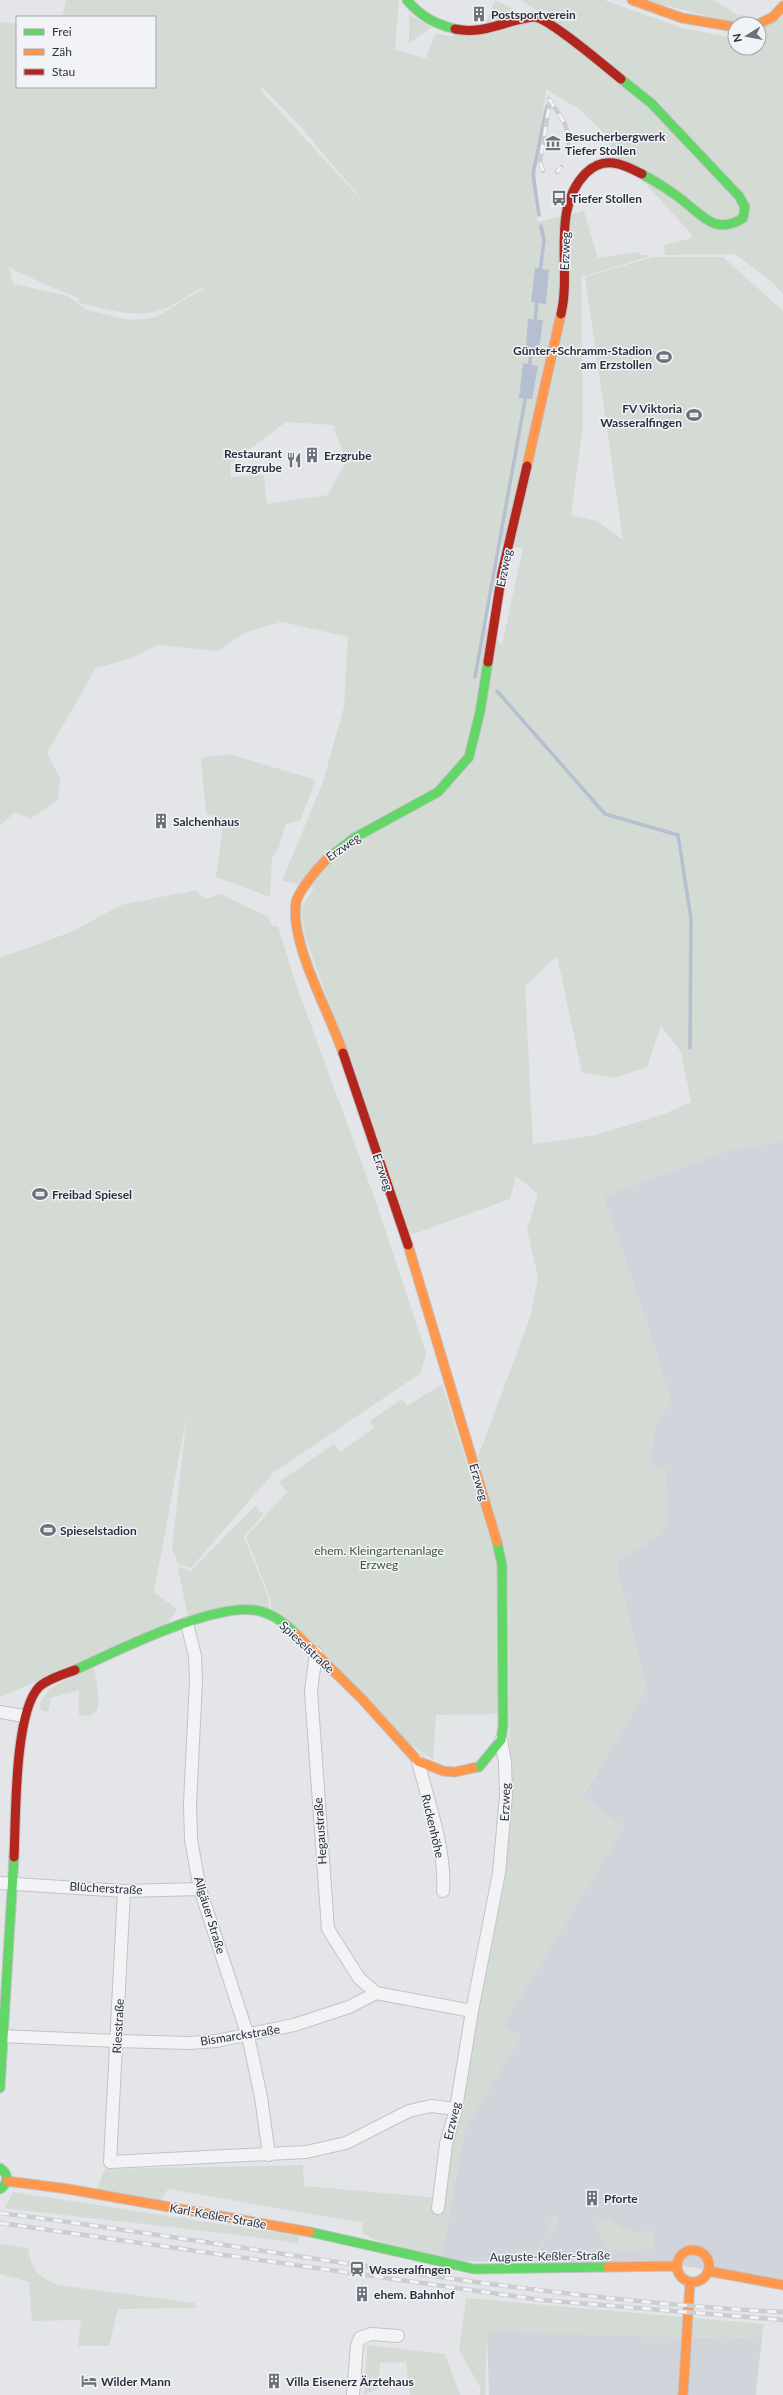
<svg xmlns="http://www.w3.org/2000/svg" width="783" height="2395" font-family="Lato,sans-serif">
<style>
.built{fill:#d2d4db}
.green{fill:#d4dbd4;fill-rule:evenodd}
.water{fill:#b5bfd0}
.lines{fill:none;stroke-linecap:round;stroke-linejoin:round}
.stream{stroke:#b5bfd0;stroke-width:3.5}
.street-casing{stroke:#c2c3c6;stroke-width:14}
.fast-casing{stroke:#c2c3c6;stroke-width:11}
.slow-casing{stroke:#c2c3c6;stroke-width:11}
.jam-casing{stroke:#c2c3c6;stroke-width:11}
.street{stroke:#f3f3f5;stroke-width:12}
.fast{stroke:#63d668;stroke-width:9}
.slow{stroke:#ff974d;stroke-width:9}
.jam{stroke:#b3261e;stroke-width:9}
.rail-casing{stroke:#cccdd0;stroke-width:4.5}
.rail{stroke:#f2f3f7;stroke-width:3;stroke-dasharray:9;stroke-linecap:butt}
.labels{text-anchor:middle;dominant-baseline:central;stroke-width:3;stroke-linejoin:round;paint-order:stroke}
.poi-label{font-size:12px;font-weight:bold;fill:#2c3140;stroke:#f2f3f7;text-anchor:start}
.street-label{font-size:12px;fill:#2c3140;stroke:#f2f3f7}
.park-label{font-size:12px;fill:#3e5a3b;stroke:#f2f3f7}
</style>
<rect width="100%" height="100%" fill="#e3e5e8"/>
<path class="built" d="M 783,1141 L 783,2284 L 692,2267 L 655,2263 L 441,2261 L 465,2128 L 521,2037 L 503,2025 L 624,1827 L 582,1797 L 646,1690 L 616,1562 L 661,1534 L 650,1464 L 656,1424 L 671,1402 L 645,1318 L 603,1196 L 730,1150 Z
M 487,2331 L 684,2337 L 680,2395 L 489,2395 Z
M 762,2336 L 756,2395 L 685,2395 L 689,2338 Z"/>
<path class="green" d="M 66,0 L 399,0 L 395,50 L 426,58 L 435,34 L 452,36 L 542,14 L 520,0 L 604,0 L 682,28 L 728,37 L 735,42 L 735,48 L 759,48 L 761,35 L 759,30 L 783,15 L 783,294 L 772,282 L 735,254 L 665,255 L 664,245 L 689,239 L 693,236 L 648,186 L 617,159 L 605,134 L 579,109 L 546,89 L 536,168 L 537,222 L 584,211 L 598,258 L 639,252 L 641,255 L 648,255 L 648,257 L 581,277 L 583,425 L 571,515 L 597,521 L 623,540 L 585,277 L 653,257 L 723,257 L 783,311 L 783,1141 L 730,1150 L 603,1196 L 645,1318 L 671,1402 L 656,1424 L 650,1464 L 666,1469 L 669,1520 L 661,1534 L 616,1562 L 646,1690 L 582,1796 L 624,1827 L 503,2025 L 521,2037 L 465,2128 L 441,2261 L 373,2239 L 362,2232 L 363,2223 L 168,2189 L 158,2204 L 96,2191 L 105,2169 L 303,2165 L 304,2186 L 440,2198 L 510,1794 L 508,1598 L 478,1457 L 531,1315 L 538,1277 L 527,1230 L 538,1194 L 516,1176 L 510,1199 L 411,1235 L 305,936 L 301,908 L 314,888 L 282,881 L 323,782 L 344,707 L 348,637 L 282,622 L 246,632 L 218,651 L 158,645 L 132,658 L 96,668 L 47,753 L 60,778 L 58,800 L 30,819 L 15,812 L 0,826 L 0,22 L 17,24 L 17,87 L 155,87 L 155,17 L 62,17 ZM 261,86 L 301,127 L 369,208 L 261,91 ZM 9,266 L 15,271 L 80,299 L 78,303 C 107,309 140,321 168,307 C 182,301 194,290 209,285 L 156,317 L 136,320 L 124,319 L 85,309 L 68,296 L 13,284 ZM 286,422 L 333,425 L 346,461 L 328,495 L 267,504 L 264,475 L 231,477 L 231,463 ZM 497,545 L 523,548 L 502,645 L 486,628 ZM 557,956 L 582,1073 L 614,1078 L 647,1067 L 661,1026 L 681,1052 L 691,1102 L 664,1114 L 596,1135 L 533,1144 L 525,986 Z
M 495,0 L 517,11 L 499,21 L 485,24 Z
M 646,0 L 714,0 L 738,15 L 749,16 L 742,22 L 729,22 Z
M 409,15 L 432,27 L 409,43 Z
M 229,754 L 316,780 L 300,821 L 286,824 L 278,850 L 272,858 L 270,897 L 216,877 L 223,824 L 219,818 L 206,814 L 201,758 Z
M 196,890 L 205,899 L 221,894 L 268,917 L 272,926 L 278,926 L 297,987 L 376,1202 L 426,1353 L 421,1373 L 274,1472 L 191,1568 L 178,1564 L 172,1548 L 187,1414 L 154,1592 L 177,1609 L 167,1625 L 0,1697 L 0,958 L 71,932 L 121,905 Z
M 442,1384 L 498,1564 L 498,1714 L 436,1715 L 433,1760 L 401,1738 L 271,1611 L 271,1600 L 246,1537 L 287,1492 L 279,1482 L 334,1444 L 340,1452 L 374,1428 L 370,1421 L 402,1399 L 407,1406 Z
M 255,1506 L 263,1514 L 244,1537 L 269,1599 L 269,1609 L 188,1618 L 178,1567 L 191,1571 Z
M 94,1666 L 99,1699 L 97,1710 L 90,1716 L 79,1715 L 79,1690 L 51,1698 L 48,1712 L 41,1710 L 40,1703 L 50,1688 Z
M 13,2192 L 299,2236 L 298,2243 C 200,2229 103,2220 5,2208 Z
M 555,2216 L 560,2219 L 537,2253 L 511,2258 L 518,2250 L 536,2250 L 553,2224 L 550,2218 Z
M 609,2217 C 625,2232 631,2234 653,2230 L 655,2249 L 608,2250 L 594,2224 Z
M 0,2244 L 28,2248 C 32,2271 37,2275 57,2285 L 195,2303 L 196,2308 L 118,2309 L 109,2346 L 78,2346 L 81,2320 L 32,2321 L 29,2282 L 0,2274 Z
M 466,2298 L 764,2324 L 762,2336 L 689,2338 L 487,2331 L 485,2395 L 480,2395 L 480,2387 L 459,2350 Z
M 367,2345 L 445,2354 L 460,2395 L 410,2395 L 406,2362 L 380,2363 L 378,2389 L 364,2395 Z"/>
<path class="water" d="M 535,268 L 549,270 L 546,304 L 531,302 Z
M 528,319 L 543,320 L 539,349 L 526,347 Z
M 523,363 L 538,366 L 532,399 L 519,398 Z"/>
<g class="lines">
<path class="stream" d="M 539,215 L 533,174 L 547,106
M 540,273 L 544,240 L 541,226
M 535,323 L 537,299
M 529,369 L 532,345
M 475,677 L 526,395
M 497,691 L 605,814 L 678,835 L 691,919 L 690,1048"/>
<defs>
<path id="street" d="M 187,1623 L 195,1656 L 196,1681 L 190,1804 L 191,1840 L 200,1889 L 248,2036 L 261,2097 L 269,2155
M 316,1653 L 311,1691 L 328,1929 L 359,1978 L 376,1993
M 0,1712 L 24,1716
M 418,1761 C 428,1802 446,1849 443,1891
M 0,1883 L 124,1891 L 200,1889
M 124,1891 L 110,2162 L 306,2152 L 346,2143 L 409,2111 L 431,2106 L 456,2109
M 0,2036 L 117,2041 L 189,2043 L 216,2041 L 294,2025 L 349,2007 L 376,1993 L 472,2011
M 438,2208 L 446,2144 L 456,2109 L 472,2011 L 499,1873 L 506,1795 L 505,1762 L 501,1740
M 353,2395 L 357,2345 L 360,2338 L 371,2334 L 398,2336"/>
<path id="fast" d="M 407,0 C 420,16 435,24 455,29
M 621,79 L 651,103 L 739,196 L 745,207 L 743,218 C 715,236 702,215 681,199 C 669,190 655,181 642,174
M 332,855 L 354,838 L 438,792 L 469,757 L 480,712 L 488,662
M 75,1670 C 116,1651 211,1604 254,1610 C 270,1612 285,1623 296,1634
M 473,1768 L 479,1767 L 501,1740 L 503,1726 L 502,1565 L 497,1542
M 0,2088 L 14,1857
M 0,2168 C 9,2174 9,2183 0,2189
M 310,2232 L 474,2269 L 608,2267"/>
<path id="slow" d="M 632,0 L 682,18 L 735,27
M 758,24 L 773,17 L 783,6
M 527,466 L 561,314
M 332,855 C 322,862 298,891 296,903 C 290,944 329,1011 343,1053
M 408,1245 L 497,1542
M 296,1634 L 362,1699 L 418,1761 L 443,1771 L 455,1772 L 473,1768
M 7,2181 L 68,2189 L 310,2232
M677 2266a16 16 0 1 1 32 0a16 16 0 1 1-32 0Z
M 608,2267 L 676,2266
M 708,2271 L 783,2285
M 683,2395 L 690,2283"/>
<path id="jam" d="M 455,29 C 484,35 506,20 533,17 C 547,16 607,68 621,79
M 561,314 C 572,269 550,209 586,173 C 604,155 623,164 642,174
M 488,662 L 502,573 L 527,466
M 343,1053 L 408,1245
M 14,1857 C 16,1818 14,1713 39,1687 C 47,1679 65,1674 75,1670"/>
</defs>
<use href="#street" class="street-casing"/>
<use href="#fast" class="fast-casing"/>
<use href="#slow" class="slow-casing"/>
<use href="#jam" class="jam-casing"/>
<use href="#street" class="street"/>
<use href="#fast" class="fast"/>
<use href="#slow" class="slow"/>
<use href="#jam" class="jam"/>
<defs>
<path id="rail" d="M 549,99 C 558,114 570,125 568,143
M 543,171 L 540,162 L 550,101
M 557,172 L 561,167
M 0,2213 C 261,2246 520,2299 783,2312
M 0,2223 L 541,2300 L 783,2320"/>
</defs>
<use href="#rail" class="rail-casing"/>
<use href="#rail" class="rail"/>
</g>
<defs>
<symbol id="building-bare" viewBox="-9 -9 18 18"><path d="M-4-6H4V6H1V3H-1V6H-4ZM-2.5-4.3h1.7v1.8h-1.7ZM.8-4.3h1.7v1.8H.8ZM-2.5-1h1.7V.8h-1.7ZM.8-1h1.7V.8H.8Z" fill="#6c707b" stroke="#f2f3f7" stroke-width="2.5" paint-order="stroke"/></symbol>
<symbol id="museum-bare" viewBox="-9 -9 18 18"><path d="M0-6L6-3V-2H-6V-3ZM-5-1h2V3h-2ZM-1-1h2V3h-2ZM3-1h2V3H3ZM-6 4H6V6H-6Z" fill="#6c707b" stroke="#f2f3f7" stroke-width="2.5" paint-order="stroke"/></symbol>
<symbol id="bus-bare" viewBox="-9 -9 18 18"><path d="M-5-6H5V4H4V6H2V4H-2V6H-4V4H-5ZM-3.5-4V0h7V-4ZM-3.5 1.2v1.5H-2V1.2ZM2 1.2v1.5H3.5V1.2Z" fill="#6c707b" stroke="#f2f3f7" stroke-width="2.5" paint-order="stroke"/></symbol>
<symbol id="stadium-bare" viewBox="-9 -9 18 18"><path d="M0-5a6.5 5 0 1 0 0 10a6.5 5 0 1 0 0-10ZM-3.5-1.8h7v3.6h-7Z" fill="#6c707b" stroke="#f2f3f7" stroke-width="2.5" paint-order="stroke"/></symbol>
<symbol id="restaurant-bare" viewBox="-9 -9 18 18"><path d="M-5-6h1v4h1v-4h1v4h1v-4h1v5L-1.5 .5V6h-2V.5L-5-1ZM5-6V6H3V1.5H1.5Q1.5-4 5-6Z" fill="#6c707b" stroke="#f2f3f7" stroke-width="2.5" paint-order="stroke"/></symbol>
<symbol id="station-bare" viewBox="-9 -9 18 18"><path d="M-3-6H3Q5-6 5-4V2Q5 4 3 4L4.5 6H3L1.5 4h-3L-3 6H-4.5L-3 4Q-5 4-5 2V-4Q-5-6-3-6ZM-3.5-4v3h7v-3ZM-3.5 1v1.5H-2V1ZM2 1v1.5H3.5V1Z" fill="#6c707b" stroke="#f2f3f7" stroke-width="2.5" paint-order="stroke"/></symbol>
<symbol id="hotel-bare" viewBox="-9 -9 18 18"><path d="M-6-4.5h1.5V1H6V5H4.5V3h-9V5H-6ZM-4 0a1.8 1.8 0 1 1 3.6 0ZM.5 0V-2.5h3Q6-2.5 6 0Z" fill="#6c707b" stroke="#f2f3f7" stroke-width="2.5" paint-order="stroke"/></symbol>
</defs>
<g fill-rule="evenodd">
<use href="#building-bare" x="468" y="3" width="22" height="22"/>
<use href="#museum-bare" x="542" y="132" width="22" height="22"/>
<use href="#bus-bare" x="548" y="187" width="22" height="22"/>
<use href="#stadium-bare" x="653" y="346" width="22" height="22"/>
<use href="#stadium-bare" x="683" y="404" width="22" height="22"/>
<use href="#building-bare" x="301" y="444" width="22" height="22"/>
<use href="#restaurant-bare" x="283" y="449" width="22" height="22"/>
<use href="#building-bare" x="150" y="810" width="22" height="22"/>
<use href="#stadium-bare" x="29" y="1183" width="22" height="22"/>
<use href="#stadium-bare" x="37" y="1519" width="22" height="22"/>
<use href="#building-bare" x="581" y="2187" width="22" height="22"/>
<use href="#station-bare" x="346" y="2258" width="22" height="22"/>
<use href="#building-bare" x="351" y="2283" width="22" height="22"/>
<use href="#hotel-bare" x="78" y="2370" width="22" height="22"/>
<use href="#building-bare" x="263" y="2370" width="22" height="22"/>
</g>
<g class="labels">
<g class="poi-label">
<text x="491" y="14">Postsportverein</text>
<text x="565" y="136">Besucherbergwerk<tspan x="565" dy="14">Tiefer Stollen</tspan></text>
<text x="571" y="198">Tiefer Stollen</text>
<text x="652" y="350" text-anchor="end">Günter+Schramm-Stadion<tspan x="652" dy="14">am Erzstollen</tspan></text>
<text x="682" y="408" text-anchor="end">FV Viktoria<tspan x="682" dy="14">Wasseralfingen</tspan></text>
<text x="282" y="453" text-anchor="end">Restaurant<tspan x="282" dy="14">Erzgrube</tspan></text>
<text x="324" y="455">Erzgrube</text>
<text x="173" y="821">Salchenhaus</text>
<text x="52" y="1194">Freibad Spiesel</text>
<text x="60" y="1530">Spieselstadion</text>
<text x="604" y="2198">Pforte</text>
<text x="369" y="2269">Wasseralfingen</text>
<text x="374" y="2294">ehem. Bahnhof</text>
<text x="101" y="2381">Wilder Mann</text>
<text x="286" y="2381">Villa Eisenerz Ärztehaus</text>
</g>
<g class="street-label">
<text transform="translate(565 251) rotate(-88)">Erzweg</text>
<text transform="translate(504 568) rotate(-78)">Erzweg</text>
<text transform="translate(343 847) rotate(-35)">Erzweg</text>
<text transform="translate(383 1172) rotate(71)">Erzweg</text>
<text transform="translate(479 1482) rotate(73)">Erzweg</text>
<text transform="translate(307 1647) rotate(43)">Spieselstraße</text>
<text transform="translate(505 1802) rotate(-88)">Erzweg</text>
<text transform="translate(433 1826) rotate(77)">Ruckenhöhe</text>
<text transform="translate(320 1831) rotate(-94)">Hegaustraße</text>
<text transform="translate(106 1888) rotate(3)">Blücherstraße</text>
<text transform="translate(210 1915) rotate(73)">Allgäuer Straße</text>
<text transform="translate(118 2026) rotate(-87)">Riesstraße</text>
<text transform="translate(240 2035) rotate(-9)">Bismarckstraße</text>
<text transform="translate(452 2121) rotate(-77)">Erzweg</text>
<text transform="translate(218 2216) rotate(10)">Karl-Keßler-Straße</text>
<text transform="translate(550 2256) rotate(-1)">Auguste-Keßler-Straße</text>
</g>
<g class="park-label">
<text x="379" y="1550">ehem. Kleingartenanlage<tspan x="379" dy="14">Erzweg</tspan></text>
</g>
</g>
<rect x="16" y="16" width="140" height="72" fill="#f2f3f7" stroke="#a3a5ae"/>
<rect x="24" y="29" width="20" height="6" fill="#63d668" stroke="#a3a5ae"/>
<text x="52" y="36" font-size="12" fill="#2c3140">Frei</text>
<rect x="24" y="49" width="20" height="6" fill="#ff974d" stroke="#a3a5ae"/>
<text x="52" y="56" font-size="12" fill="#2c3140">Zäh</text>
<rect x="24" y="69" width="20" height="6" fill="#b3261e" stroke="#a3a5ae"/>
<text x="52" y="76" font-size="12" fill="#2c3140">Stau</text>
<g transform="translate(747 36) rotate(259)"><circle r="19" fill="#f2f3f7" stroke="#a3a5ae"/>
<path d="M0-3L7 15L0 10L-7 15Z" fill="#6c707b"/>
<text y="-6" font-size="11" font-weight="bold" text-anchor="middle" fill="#2c3140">N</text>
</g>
</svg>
